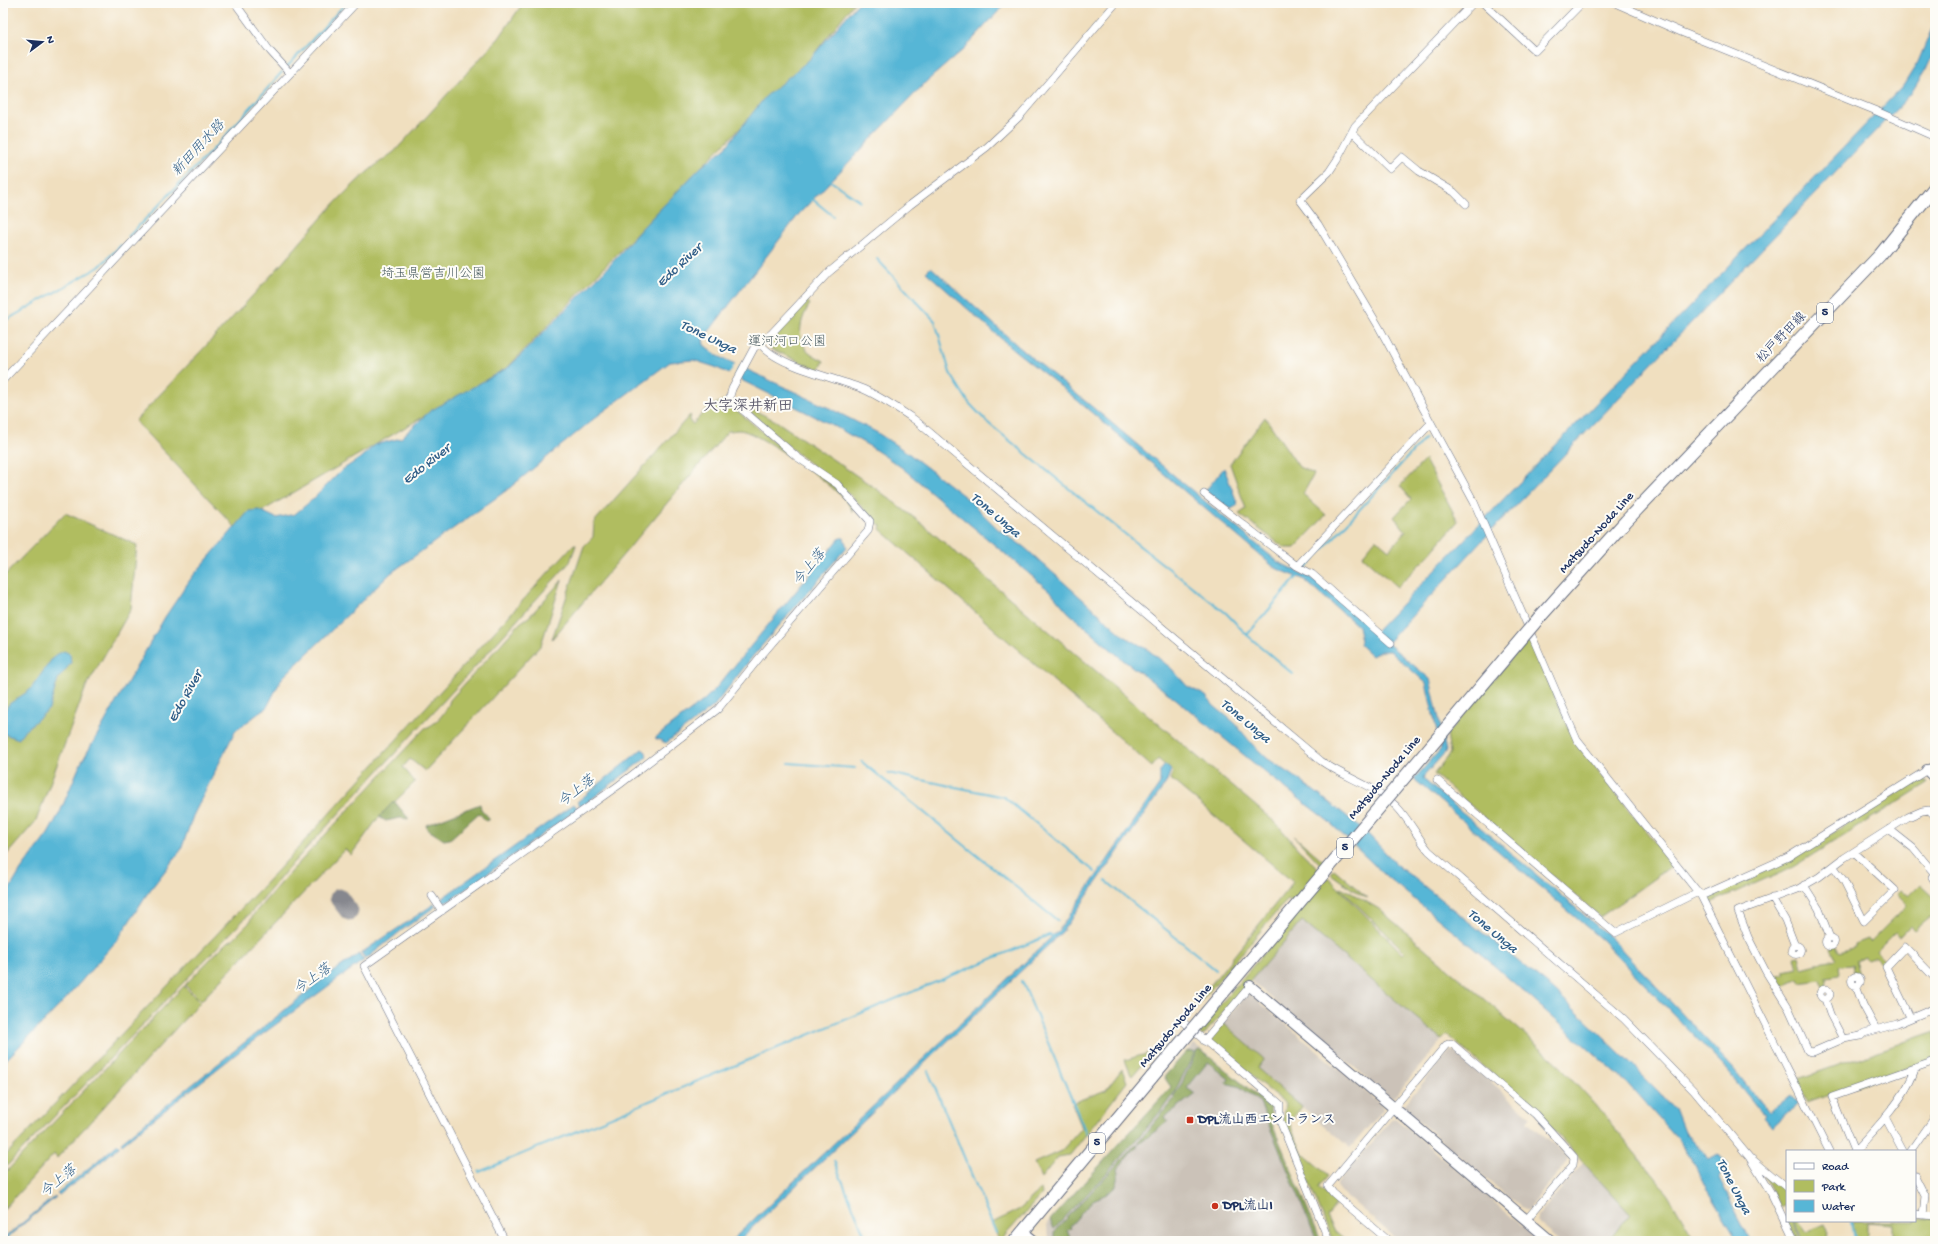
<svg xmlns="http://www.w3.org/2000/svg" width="1938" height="1244" font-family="'Gochi Hand','Klee One',sans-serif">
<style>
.industrial{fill:#cbc2b8}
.green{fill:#b0bd60;stroke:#66765f}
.forest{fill:#8ca456;stroke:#546a5a}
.water{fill:#57b6d6;stroke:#39729a}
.pier{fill:#f0dfbf}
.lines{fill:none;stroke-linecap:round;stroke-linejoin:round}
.stream{stroke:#57b6d6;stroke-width:2}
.taxiway{stroke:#86878e;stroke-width:19}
.street-casing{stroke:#666d80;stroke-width:8}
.secondary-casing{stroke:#666d80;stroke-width:12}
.primary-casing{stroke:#666d80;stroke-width:14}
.street{stroke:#fff;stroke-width:7}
.secondary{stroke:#fff;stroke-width:10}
.primary{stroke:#fff;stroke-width:12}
.primary-bridge-casing{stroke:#666d80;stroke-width:14;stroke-linecap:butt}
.primary-bridge{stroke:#fff;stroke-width:12}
.poi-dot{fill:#c8321e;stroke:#fdfcf7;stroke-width:1.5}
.labels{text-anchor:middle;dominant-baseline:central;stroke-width:4;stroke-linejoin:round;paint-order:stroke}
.shield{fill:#fdfcf7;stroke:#5f6c8c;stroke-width:1}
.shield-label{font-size:12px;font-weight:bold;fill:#1b2f5e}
.park-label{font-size:13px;fill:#485a5f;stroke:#fdfcf7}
.street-label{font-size:13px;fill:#1b2f5e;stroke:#fdfcf7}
.poi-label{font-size:13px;font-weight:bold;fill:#1b2f5e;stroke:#fdfcf7;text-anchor:start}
.water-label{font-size:14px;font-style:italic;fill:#305e88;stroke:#fdfcf7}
.quarter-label{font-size:15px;font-weight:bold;fill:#5d5b6d;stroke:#fdfcf7}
</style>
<rect width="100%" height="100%" fill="#fdfcf7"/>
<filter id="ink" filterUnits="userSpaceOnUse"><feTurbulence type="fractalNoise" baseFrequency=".025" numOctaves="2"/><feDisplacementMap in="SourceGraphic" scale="8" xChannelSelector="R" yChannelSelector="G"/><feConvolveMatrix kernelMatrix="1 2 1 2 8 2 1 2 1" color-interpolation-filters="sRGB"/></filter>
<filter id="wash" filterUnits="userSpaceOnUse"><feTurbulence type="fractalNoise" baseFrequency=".012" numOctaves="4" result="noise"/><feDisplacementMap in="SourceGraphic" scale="16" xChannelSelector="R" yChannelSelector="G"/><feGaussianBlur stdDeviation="0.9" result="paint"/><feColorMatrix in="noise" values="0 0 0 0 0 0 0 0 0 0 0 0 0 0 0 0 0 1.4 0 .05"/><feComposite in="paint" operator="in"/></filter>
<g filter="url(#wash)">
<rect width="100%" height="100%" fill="#f0dfbf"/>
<path class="industrial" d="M 1302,921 L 1442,1040 L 1394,1097 L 1390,1097 L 1250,980 Z
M 1246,995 L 1251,995 L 1382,1106 L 1383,1110 L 1350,1148 L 1257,1068 L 1264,1059 L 1223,1023 Z
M 1194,1044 L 1270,1106 L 1272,1124 L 1321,1241 L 1048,1241 L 1047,1223 L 1171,1087 L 1164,1077 Z
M 1450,1051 L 1454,1051 L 1531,1117 L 1527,1122 L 1567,1156 L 1567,1162 L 1527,1210 L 1524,1210 L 1404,1109 L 1404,1105 Z
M 1395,1118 L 1540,1241 L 1399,1241 L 1337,1188 L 1336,1185 L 1392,1119 Z
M 1584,1162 L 1631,1214 L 1608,1241 L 1560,1241 L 1537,1222 L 1537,1217 Z"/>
<path class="green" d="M 523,3 L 854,3 L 810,59 L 700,168 L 508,367 L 235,527 L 135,421 C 182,371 230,321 276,270 C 312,230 348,182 394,152 L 499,38 Z
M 807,301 L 810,304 C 801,318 795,337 808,351 C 812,355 819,358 824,361 L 819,370 L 771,349 L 769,345 L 770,340 Z
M 724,400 L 788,453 L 835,487 L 853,506 L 852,512 C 852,495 763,436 744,431 C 739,429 733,431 728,431 L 552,639 L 584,546 L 593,537 L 594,522 L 690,415 L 691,416 L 689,421 L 693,424 L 707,408 Z
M 741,404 L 776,421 L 878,490 L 921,523 L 1277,824 L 1298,849 L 1320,870 L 1293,903 L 1289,899 L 1279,909 L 1185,1020 L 1181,1018 L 1185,1017 L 1293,882 L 1173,781 L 1170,779 L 1173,772 L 1158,759 L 1152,767 L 880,529 L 881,526 L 851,496 L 793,450 Z
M 1265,417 L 1299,467 L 1314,474 L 1303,494 L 1326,515 L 1295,548 L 1285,548 L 1239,514 L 1246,509 L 1230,464 Z
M 1425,460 L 1458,521 L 1428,556 L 1397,587 L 1362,556 L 1376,539 L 1389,550 L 1406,531 L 1394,517 L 1411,499 L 1400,486 Z
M 65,513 L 137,545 L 131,609 L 86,687 L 36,821 L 3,859 L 3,577 Z
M 574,544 L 576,545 L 570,562 L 464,679 L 291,865 L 255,908 L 3,1170 L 3,1158 L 279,869 Z
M 562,580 L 541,645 L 425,771 L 410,759 L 403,767 L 415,782 L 379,817 L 351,855 L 345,849 L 201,1001 L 185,985 L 225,944 L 233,939 L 249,923 L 253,915 L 282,881 L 425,728 C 435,726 448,710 450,700 L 520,623 L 530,616 Z
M 1529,638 L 1574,740 L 1673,865 L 1600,917 L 1434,774 L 1450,753 L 1447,734 Z
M 1922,780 L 1928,783 L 1793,867 L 1708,904 L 1706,899 L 1708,896 L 1794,857 L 1916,781 Z
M 1294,836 L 1326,863 L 1323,867 Z
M 1334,869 L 1368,898 L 1352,889 L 1331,874 Z
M 1328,877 L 1403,954 L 1405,952 L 1344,892 L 1340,888 L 1341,887 L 1379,909 L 1521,1031 L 1561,1067 L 1595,1104 L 1668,1194 L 1695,1241 L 1608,1241 L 1630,1214 L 1537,1112 L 1447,1035 L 1442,1040 L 1302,921 L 1203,1036 L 1197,1032 Z
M 1920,885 L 1934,898 L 1935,897 L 1935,922 L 1930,917 L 1914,930 L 1910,926 L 1900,936 L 1895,932 L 1876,951 L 1886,961 L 1883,965 L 1875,957 L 1867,960 L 1865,957 L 1855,961 L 1859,975 L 1854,975 L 1852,965 L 1839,966 L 1840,975 L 1826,977 L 1827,987 L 1822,988 L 1820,980 L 1801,983 L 1799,979 L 1781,988 L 1774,977 L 1784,975 L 1784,971 L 1797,968 L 1794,957 L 1799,956 L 1802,968 L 1817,964 L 1817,962 L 1836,959 L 1831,949 L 1835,946 L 1840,952 L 1855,947 L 1855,944 L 1868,939 L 1870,942 L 1907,905 L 1896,894 L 1900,890 L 1908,897 Z
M 184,986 L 200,1002 L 57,1158 L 54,1154 L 3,1210 L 4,1174 Z
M 1223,1023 L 1264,1059 L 1257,1068 L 1302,1107 L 1289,1122 L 1302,1153 L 1328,1175 L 1318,1187 L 1338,1203 L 1327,1216 L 1335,1232 L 1346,1241 L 1333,1241 L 1283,1120 L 1285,1103 L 1211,1043 L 1211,1037 Z
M 1935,1031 L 1935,1058 L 1807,1103 L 1796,1080 Z
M 1153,1052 L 1132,1076 L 1131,1075 L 1125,1060 Z
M 1122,1069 L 1127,1082 L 1070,1155 L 1058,1157 L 1041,1178 L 1034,1163 L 1061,1151 L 1082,1128 L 1072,1103 L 1106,1090 Z
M 1762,1171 L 1787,1191 L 1787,1205 L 1785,1203 L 1780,1206 Z
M 1041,1189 L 1042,1194 L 1000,1241 L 995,1241 L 998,1238 L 992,1223 L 1020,1209 Z
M 1915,1217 L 1935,1218 L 1935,1241 L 1893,1241 L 1893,1224 L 1867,1222 L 1867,1241 L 1854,1241 L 1852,1221 L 1915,1221 Z
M 1788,1221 L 1794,1221 L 1799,1241 L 1797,1241 Z
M 1795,1221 L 1798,1221 L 1806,1232 L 1825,1224 L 1828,1231 L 1829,1241 L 1801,1241 Z"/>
<path class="forest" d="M 394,801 L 409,819 L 400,818 L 386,821 L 379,817 Z
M 480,804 L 481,809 L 490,819 L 486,821 L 479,813 L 450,839 L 444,840 L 427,829 L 426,825 Z
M 1201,1050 L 1270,1106 L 1272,1124 L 1321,1241 L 1317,1241 L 1259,1101 L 1240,1087 L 1226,1083 L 1229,1079 L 1208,1062 L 1187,1088 L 1195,1094 L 1165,1117 L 1168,1121 L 1139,1144 L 1138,1142 L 1175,1098 L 1173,1097 L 1182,1083 L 1196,1052 Z
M 1187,1051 L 1194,1052 L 1194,1054 L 1174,1093 L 1161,1111 L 1106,1174 L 1054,1229 L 1050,1220 L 1171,1087 L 1164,1077 Z
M 1136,1144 L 1138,1145 L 1117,1169 C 1120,1179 1118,1188 1107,1193 L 1107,1194 L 1093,1200 L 1070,1226 L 1071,1228 L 1067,1230 L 1071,1241 L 1054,1241 L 1054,1232 Z"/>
<path class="water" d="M 858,3 L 1006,3 L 964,49 L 927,81 L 799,214 L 703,339 L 704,345 L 718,356 L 829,408 L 876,432 L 908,453 L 969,500 L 998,529 L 1024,547 L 1124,636 L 1147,649 L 1171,668 L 1187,686 L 1206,696 L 1214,706 L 1235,723 L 1252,744 L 1268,759 L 1294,776 L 1343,813 L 1369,835 L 1400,868 L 1414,878 L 1554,990 L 1625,1058 L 1659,1092 L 1668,1104 L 1675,1108 L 1685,1134 L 1695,1142 L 1709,1159 L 1718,1154 L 1727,1164 L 1721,1172 L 1719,1179 L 1751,1241 L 1738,1241 L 1707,1190 L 1691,1157 L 1678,1140 L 1627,1083 L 1489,961 L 1387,877 L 1328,821 L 1267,774 L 1176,699 L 1123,660 L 1068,612 L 1051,592 L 901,467 L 871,447 L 834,426 L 715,367 L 693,360 L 670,362 L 596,417 L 507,490 L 391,573 L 282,678 L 267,707 L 235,731 L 193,816 L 181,850 L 147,894 L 118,939 L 64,1001 L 3,1063 L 3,900 L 21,870 L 48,834 L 60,812 L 80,765 L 165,617 L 192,577 L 249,511 L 259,510 L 276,518 L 295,514 L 312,500 L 342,470 L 359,459 L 375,445 L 401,438 L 430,411 L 509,367 L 610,265 L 641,229 L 700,168 L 726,147 L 765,97 L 810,59 Z
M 1935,21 L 1935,49 L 1926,69 L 1910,95 L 1494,528 L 1387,643 L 1430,679 L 1446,751 L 1424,776 L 1423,779 L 1610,937 L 1732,1067 L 1769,1113 L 1791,1095 L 1798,1104 L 1772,1127 L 1764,1117 L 1766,1115 L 1762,1113 L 1725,1068 L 1602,940 L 1414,779 L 1441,749 L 1426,683 L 1390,651 L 1381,651 L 1372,656 L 1360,645 L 1361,640 L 1358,626 L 1303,579 L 1275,568 L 1065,390 L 1014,350 L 926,272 L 931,267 L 1019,347 L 1107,419 L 1153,458 L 1278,562 L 1311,578 L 1375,632 L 1903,86 L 1918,62 Z
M 1224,468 L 1238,505 L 1231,509 L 1205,491 Z
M 840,538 L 844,538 L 847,547 L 753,656 L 714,706 L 666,743 L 655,738 L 703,701 L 716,688 Z
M 64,651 L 70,654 L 71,663 L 58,679 L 49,709 L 22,733 L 19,739 L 4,734 L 3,714 L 9,704 L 30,690 L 54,656 Z
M 642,749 L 646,752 L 647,757 L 581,807 L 577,802 Z
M 1165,765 L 1171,770 L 1166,783 L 1062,932 L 738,1241 L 731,1241 L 1059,930 L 1160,784 L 1160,771 Z
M 574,804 L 578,809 L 449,901 L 440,904 L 438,901 Z
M 434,904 L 436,906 L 402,930 L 366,959 L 361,953 Z
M 359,954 L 364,960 L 245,1047 L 122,1144 L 121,1142 L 327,976 Z
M 118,1144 L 120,1146 L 59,1196 L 57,1194 Z
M 55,1196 L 56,1197 L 3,1241 L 3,1239 Z"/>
<path class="pier" d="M 736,362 L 740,364 L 733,379 L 728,376 Z"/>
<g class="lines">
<path class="stream" d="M 288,66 L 346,3
M 829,180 L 860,201
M 811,198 L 833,216
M 128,237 L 220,142 L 282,72
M 877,259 L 935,321 L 950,373 L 969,403 L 988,423 L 1141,547 L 1226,613 L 1247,635 L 1293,674
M 3,322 L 99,267 L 121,245
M 1305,569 L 1425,438
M 1247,635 L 1298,576
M 862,762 L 1058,921
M 789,763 L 855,768
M 888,773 L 1004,797 L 1095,872
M 1106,881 L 1216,970
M 1022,981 L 1086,1133
M 928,1071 L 996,1233
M 834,1161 L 867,1241
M 479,1172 L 1049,935 L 1054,936
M 1851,1221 L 1854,1241"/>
<path class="taxiway" d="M 339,898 L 349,911"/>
</g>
</g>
<g filter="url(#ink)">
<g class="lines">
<defs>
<path id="street" d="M 235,3 L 270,51 L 290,73
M 1473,3 L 1355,126 L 1337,160 L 1329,172 L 1300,200 L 1318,224 L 1379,327 L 1474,502 L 1577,740 L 1701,896 L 1829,1151
M 1483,3 L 1535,51 L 1582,3
M 1615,3 L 1681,32 L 1874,110 L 1935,137
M 1352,132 L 1390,169 L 1402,157 L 1419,171 L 1454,192 L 1466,204
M 760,343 C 775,366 837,378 863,389 C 881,397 899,409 915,420 L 1321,761 C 1345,778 1374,785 1396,806 C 1409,819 1417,837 1429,851 L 1624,1019 L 1694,1091 L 1749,1157 L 1771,1193 L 1794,1241
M 3,380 L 356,3
M 1204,494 L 1297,566 L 1312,574 L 1391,643
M 1297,566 L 1431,423
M 1437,780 L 1615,933 L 1698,892
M 1935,816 L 1929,810 L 1922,811 L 1908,817 L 1844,858 L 1819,877 L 1798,889 L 1738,911 L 1748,937 L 1766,972 L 1789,1009 L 1808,1051 L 1813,1052 L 1843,1039 L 1861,1036 L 1864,1033 L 1897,1024 L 1935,1008
M 1889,829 L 1913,848 L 1934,873
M 1834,867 L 1844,881 L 1864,921 L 1895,890 L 1855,853
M 1935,873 L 1932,877 L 1935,882
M 1804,885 L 1819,909 L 1830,938
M 432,896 L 442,911
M 1701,896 L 1788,857 L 1935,765
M 1772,898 L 1785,920 L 1795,946
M1825.5 942a4.5 4.5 0 1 1 9 0a4.5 4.5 0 1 1-9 0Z
M1791.5 950a4.5 4.5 0 1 1 9 0a4.5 4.5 0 1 1-9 0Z
M1851.5 981a4.5 4.5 0 1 1 9 0a4.5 4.5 0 1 1-9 0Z
M 1856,986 L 1863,1005 L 1876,1029
M1820 994a5 5 0 1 1 10 0a5 5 0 1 1-10 0Z
M 1825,999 L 1830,1014 L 1843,1039
M 1910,1017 L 1886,967 L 1905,947 L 1935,978
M 1184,1023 L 1280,1104 L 1280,1121 L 1329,1241
M 1204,1041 L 1250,986
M 1885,1117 L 1903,1151
M 1854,1151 L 1832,1097 L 1935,1061
M 1855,1151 C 1874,1131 1909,1094 1915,1068
M 1911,1151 L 1935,1117
M 1752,1159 L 1787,1188
M 1915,1176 L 1925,1196 L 1923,1215
M 1915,1214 L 1935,1216
M 505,1241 L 364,966 L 619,785 L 718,709 L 760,657 L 868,531 L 870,521 L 837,484 L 797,457 L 730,399 L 730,396 L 732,389 L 754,348 L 772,333 L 828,273 L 910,205 L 987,147 L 1020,116 L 1116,3
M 1389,1241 L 1333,1193 L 1328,1186 L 1446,1045 L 1451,1043 L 1535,1114 L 1574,1157 L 1573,1165 L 1526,1220"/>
<path id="secondary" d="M 1927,770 L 1935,778
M 1250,986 L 1551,1241
M 1023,1232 L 1034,1241"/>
<path id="primary" d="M 1538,619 L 1626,521 L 1880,255 L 1935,187
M 1015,1241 L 1152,1077"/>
</defs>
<use href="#street" class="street-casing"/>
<use href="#secondary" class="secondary-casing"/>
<use href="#primary" class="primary-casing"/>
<use href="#street" class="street"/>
<use href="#secondary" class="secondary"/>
<use href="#primary" class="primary"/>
<defs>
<path id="primary-bridge" d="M 1152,1077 L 1538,619"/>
</defs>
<use href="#primary-bridge" class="primary-bridge-casing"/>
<use href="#primary-bridge" class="primary-bridge"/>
</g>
</g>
<g class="poi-dot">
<rect x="1186" y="1116" width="8" height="8" rx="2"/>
<circle cx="1215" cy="1206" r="4"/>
</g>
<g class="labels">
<g class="shield">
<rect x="1817" y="303" width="16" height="20" rx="3"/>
<rect x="1337" y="838" width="16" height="20" rx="3"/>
<rect x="1089" y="1133" width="16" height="20" rx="3"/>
</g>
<g class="shield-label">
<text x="1825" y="313">5</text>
<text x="1345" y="848">5</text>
<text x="1097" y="1143">5</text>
</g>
<g class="park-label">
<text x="433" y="274">埼玉県営吉川公園</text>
<text x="787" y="342">運河河口公園</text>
</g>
<g class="street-label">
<text transform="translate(1782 338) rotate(-46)">松戸野田線</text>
<text transform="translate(1597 533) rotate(-48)">Matsudo-Noda Line</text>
<text transform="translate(1385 778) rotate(-50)">Matsudo-Noda Line</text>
<text transform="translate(1176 1026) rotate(-50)">Matsudo-Noda Line</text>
</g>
<g class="poi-label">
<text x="1198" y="1120">DPL流山西エントランス</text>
<text x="1223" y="1206">DPL流山I</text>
</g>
<g class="water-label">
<text transform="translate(199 149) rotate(-47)">新田用水路</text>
<text transform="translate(680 266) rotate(-43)">Edo River</text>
<text transform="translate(708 338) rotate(26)">Tone Unga</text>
<text transform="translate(427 465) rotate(-38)">Edo River</text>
<text transform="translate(995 516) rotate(41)">Tone Unga</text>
<text transform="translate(810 568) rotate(-50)">今上落</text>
<text transform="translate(186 697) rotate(-61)">Edo River</text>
<text transform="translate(1245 722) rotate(40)">Tone Unga</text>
<text transform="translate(577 792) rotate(-37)">今上落</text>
<text transform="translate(1492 932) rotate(40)">Tone Unga</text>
<text transform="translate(313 980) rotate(-35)">今上落</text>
<text transform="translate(59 1182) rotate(-39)">今上落</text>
<text transform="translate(1733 1187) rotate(63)">Tone Unga</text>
</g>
<g class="quarter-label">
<text x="748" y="407">大字深井新田</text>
</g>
</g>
<rect width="1938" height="1244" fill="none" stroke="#fdfcf7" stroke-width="16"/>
<rect x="1786" y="1150" width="130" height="72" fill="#fdfcf7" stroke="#a3aaba"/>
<rect x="1794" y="1163" width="20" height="6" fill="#ffffff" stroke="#a3aaba"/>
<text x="1822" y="1170" font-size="12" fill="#1b2f5e">Road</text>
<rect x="1794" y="1180" width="20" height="12" fill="#b0bd60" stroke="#a3aaba"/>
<text x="1822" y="1190" font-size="12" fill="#1b2f5e">Park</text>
<rect x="1794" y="1200" width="20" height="12" fill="#57b6d6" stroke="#a3aaba"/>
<text x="1822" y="1210" font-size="12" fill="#1b2f5e">Water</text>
<g transform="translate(42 42) rotate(74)" stroke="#fdfcf7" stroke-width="3" paint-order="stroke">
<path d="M0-3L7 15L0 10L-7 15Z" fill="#1b2f5e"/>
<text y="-6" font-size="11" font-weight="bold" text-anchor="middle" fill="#1b2f5e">N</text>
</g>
</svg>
